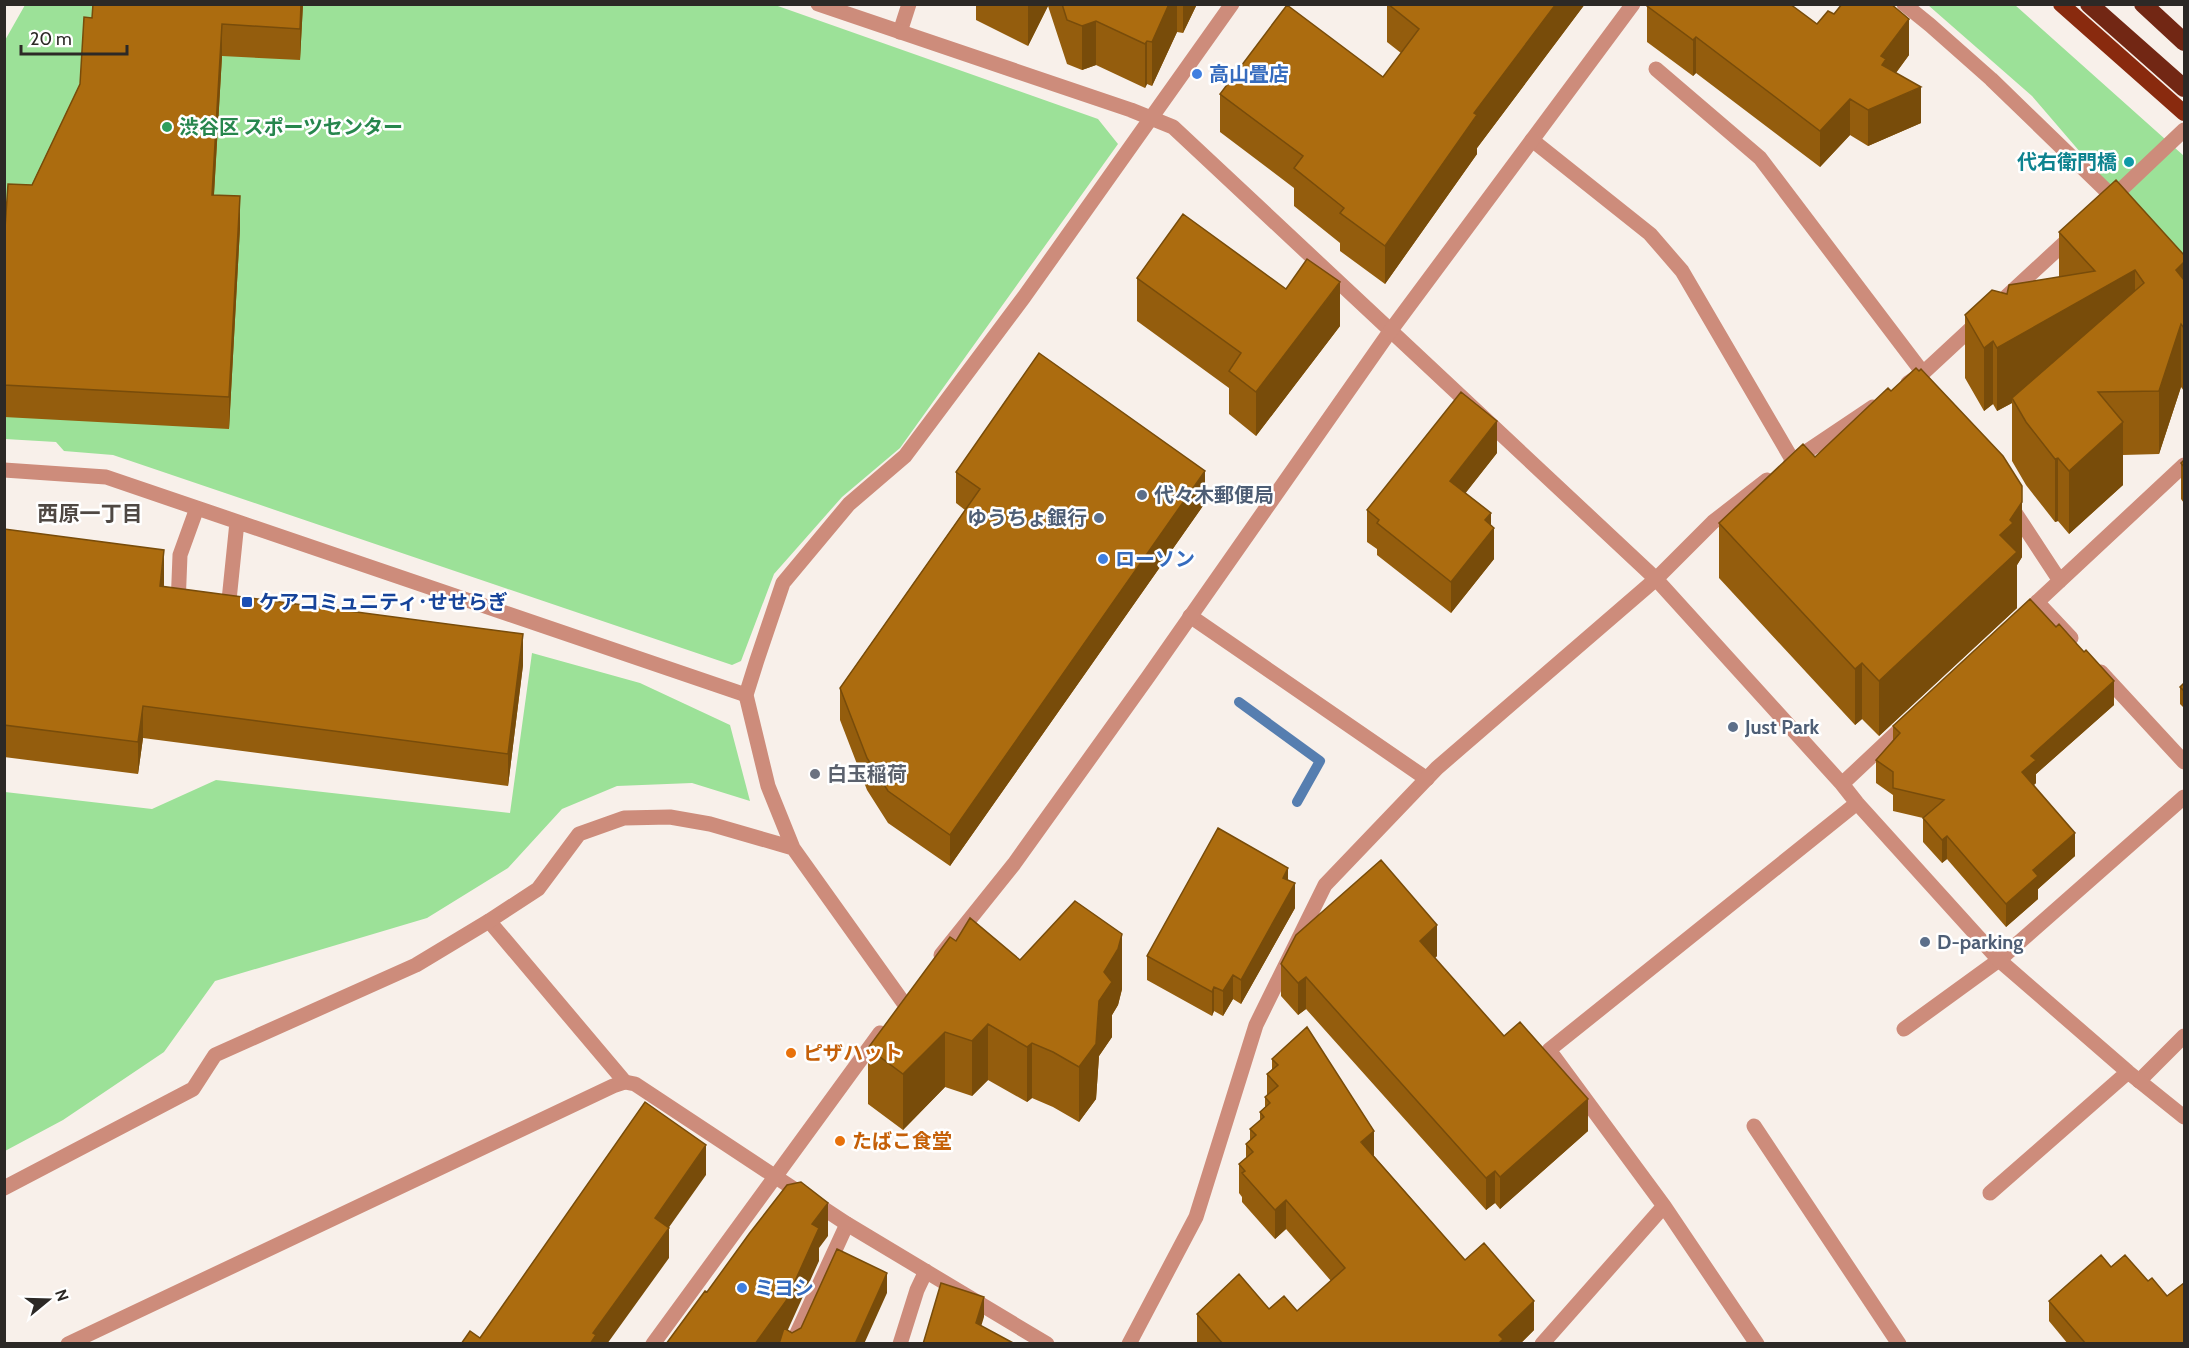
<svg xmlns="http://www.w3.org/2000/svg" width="2189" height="1348" font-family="Cabin,'Noto Sans JP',sans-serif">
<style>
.green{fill:#9ce198}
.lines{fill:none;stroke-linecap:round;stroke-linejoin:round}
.stream{stroke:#567eb0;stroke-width:10}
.service{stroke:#cd8c7b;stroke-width:15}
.minor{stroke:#cd8c7b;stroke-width:15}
.tertiary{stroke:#cd8c7b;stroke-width:15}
.trunk{stroke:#892a0e;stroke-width:16}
.motorway{stroke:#722714;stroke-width:18}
.wall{fill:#945d0d}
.shaded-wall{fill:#784c0a}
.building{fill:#ac6c0f;stroke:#784c0a;stroke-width:1.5}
.shop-dot{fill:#3f7fe0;stroke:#fff;stroke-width:2}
.leisure-dot{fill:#2e9e5b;stroke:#fff;stroke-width:2}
.culture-dot{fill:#0f9aa8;stroke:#fff;stroke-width:2}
.service-dot{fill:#5c6f8a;stroke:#fff;stroke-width:2}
.transit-dot{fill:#1a4fb4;stroke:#fff;stroke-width:2}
.worship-dot{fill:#6b7280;stroke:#fff;stroke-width:2}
.food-dot{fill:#e8710a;stroke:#fff;stroke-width:2}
.labels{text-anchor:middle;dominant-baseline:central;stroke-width:5;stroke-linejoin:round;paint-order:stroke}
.shop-label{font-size:20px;font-weight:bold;fill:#366cbe;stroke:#fff;text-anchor:start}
.leisure-label{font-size:20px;font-weight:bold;fill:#27864d;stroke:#fff;text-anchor:start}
.culture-label{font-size:20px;font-weight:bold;fill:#0d838f;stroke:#fff;text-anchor:end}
.service-label{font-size:20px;font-weight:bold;fill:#4e5e75;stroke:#fff;text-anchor:start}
.transit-label{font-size:20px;font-weight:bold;fill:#164399;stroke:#fff;text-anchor:start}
.worship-label{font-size:20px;font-weight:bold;fill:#5b616d;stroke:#fff;text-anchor:start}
.food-label{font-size:20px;font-weight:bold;fill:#c56008;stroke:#fff;text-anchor:start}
.neighbourhood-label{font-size:21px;font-weight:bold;fill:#4f4843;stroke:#fff}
</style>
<rect width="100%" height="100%" fill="#f8f0ea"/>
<path class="green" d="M 25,5 L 775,5 L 1098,119 L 1118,144 L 900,448 L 842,497 L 774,574 L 741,661 L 732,665 L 113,455 L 64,451 L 56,442 L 5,439 L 4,42 Z
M 1928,5 L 2015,5 L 2184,156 L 2184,262 L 2099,174 L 2032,96 Z
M 532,653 L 640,683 L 730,725 L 750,801 L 692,783 L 617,786 L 562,809 L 508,868 L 427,918 L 215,981 L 164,1052 L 63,1120 L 5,1151 L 5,792 L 152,809 L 216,780 L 510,813 Z"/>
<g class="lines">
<path class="stream" d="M 1239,702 L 1320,761 L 1297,802"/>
<path class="service" d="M 900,32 L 909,4
M 1656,69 L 1760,158 L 1923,373
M 1532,140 L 1650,234 L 1682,271 L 1793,461
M 4,470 L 106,477 L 746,695
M 2037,602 L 2071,638
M 178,606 L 180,555 L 197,508
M 222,610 L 228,610 L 237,522
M 1190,616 L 1427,779
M 2101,672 L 2184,762
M 489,921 L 625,1082
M 1904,1029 L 1999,960 L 2184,797
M 2139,1081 L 2184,1036
M 1754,1126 L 1899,1344
M 792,1344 L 847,1224"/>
<path class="minor" d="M 818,4 L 1131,110 L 1173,127 L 1656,579 L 1842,784 L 1857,803 L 1999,960 L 2128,1072 L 2184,1117
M 1904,4 L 1930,25 L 1991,79 L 2120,204
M 2108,202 L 2184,130
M 2007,296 L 2073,235
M 1908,383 L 1923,373 L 1978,322
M 1791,462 L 1873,407
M 2012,508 L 2060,581
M 2020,618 L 2184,465
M 1842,784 L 1908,722
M 903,1002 L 793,848 L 768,786 L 746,695 L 757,660 L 783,583 L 849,504 L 905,456 L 1024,297 L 1232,4
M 4,1188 L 193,1089 L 215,1055 L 416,965 L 489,921 L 538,889 L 579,834 L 624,818 L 670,817 L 710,824 L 793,848
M 1990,1193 L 2128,1072
M 68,1344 L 613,1086 L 625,1082 L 635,1084 L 847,1224 L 1047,1344
M 900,1344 L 917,1290 L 926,1271
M 1129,1344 L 1196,1217 L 1256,1025 L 1325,885 L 1437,768 L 1656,579 L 1713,522 L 1767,480
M 1542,1344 L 1664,1206
M 1757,1344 L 1664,1206 L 1549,1050 L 1857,803"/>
<path class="tertiary" d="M 941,955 L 1014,864 L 1148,677 L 1391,330 L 1633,4
M 653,1344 L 880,1033"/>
<path class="trunk" d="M 2061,4 L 2184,113"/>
<path class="motorway" d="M 2089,4 L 2184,88
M 2143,4 L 2184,42"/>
</g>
<path class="wall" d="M 93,4 L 303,4 L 300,60 L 222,56 L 214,195 L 240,228 L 229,429 L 4,417 L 4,243 L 80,84 L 92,18 Z
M 976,4 L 1197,4 L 1183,33 L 1177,32 L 1152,86 L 1147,84 L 1145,88 L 1096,65 L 1082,70 L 1067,64 L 1048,6 L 1028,46 L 976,20 Z
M 1387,4 L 1585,4 L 1477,148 L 1477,154 L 1385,284 L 1340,251 L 1340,243 L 1294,206 L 1294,188 L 1220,132 L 1220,94 L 1383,77 L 1401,53 L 1387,42 Z
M 1647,6 L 1817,24 L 1909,55 L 1896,73 L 1921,123 L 1868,146 L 1850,135 L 1820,167 L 1696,73 L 1693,76 L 1647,42 Z
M 2059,232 L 2184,255 L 2184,391 L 2181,387 L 2159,454 L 2123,455 L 2123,485 L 2069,534 L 2058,521 L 2055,522 L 2026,485 L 2012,461 L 2012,403 L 1997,411 L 1993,404 L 1984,411 L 1965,378 L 1965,315 L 2007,294 L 2059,277 Z
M 1137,278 L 1286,289 L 1340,326 L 1256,436 L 1229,414 L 1229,388 L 1137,321 Z
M 1497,453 L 1465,493 L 1491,525 L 1494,559 L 1451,613 L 1377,555 L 1377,549 L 1367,542 L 1367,510 Z
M 1815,457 L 2022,542 L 2022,557 L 2017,565 L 2017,608 L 1879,736 L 1862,719 L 1855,725 L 1719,578 L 1719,523 Z
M 2184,460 L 2184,503 L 2181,499 L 2181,463 Z
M 956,472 L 1205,503 L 950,866 L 888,823 L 867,790 L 840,720 L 840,688 L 965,510 L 956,503 Z
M 4,529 L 164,582 L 164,587 L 523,665 L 508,786 L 143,738 L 138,774 L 4,757 Z
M 2056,627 L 2114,705 L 2036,774 L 2036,783 L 2034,785 L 2075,856 L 2038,889 L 2038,899 L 2006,927 L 1947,859 L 1942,863 L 1923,842 L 1923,818 L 1893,811 L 1893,795 L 1876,783 L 1876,760 L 1893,740 L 1893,726 Z
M 2184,683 L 2184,708 L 2180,704 L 2180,687 Z
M 1288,880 L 1295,908 L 1241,1004 L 1233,999 L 1223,1016 L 1214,1011 L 1212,1016 L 1147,980 L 1147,956 Z
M 956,941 L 1122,989 L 1118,1005 L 1112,1015 L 1112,1037 L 1099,1056 L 1096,1099 L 1079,1122 L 1053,1107 L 1032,1098 L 1027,1102 L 988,1080 L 972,1096 L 945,1087 L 903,1130 L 868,1104 L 868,1048 Z
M 1437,956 L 1435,958 L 1588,1131 L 1500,1209 L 1495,1203 L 1486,1210 L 1306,1009 L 1298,1015 L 1281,996 L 1281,964 Z
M 1272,1059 L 1374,1156 L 1465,1260 L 1534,1330 L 1520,1344 L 1197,1343 L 1197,1314 L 1269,1309 L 1297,1311 L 1331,1281 L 1286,1229 L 1275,1239 L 1242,1202 L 1242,1197 L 1239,1193 L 1239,1164 L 1246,1158 L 1246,1144 L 1250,1140 L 1250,1129 L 1260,1121 L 1260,1112 L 1265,1107 L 1265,1097 L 1267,1096 L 1267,1074 L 1272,1070 Z
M 2111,1267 L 2148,1281 L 2167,1296 L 2184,1344 L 2068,1344 L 2049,1321 L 2049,1301 Z"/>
<path class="shaded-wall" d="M 301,4 L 303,4 L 300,60 L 300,29 Z
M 1028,4 L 1048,4 L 1048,6 L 1028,46 Z
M 1169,4 L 1177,4 L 1177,32 L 1152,86 L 1152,42 Z
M 1183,4 L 1197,4 L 1183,33 Z
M 1556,4 L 1585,4 L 1477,148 L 1477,154 L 1385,284 L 1385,246 L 1474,113 Z
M 1909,19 L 1909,55 L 1886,86 L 1886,95 L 1881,56 Z
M 1096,21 L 1096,65 L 1082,70 L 1082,26 Z
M 222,24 L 222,56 L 212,227 L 212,195 Z
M 1696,37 L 1696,73 L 1693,76 L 1693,40 Z
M 1147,41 L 1147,84 L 1145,88 L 1145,44 Z
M 1921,87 L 1921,123 L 1868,146 L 1868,110 Z
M 1850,99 L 1850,135 L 1820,167 L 1820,131 Z
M 240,196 L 240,228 L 229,429 L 229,397 Z
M 2184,262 L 2184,325 L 2181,324 L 2181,387 L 2159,454 L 2159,391 L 2176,270 Z
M 2135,270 L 2135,333 L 2012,398 L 2012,403 L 1997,411 L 1997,348 Z
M 1340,282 L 1340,326 L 1256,436 L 1256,392 Z
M 1993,341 L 1993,404 L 1984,411 L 1984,348 Z
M 1497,421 L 1497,453 L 1450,513 L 1450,481 Z
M 2123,422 L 2123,485 L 2069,534 L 2069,471 Z
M 2058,458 L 2058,521 L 2055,522 L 2055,459 Z
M 1205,471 L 1205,503 L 950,866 L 950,835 Z
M 2022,486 L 2022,557 L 2017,565 L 2017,608 L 1879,736 L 1879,681 L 2000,535 L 2010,520 Z
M 1491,513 L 1491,532 L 1494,528 L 1494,559 L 1451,613 L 1451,582 L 1485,520 Z
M 164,550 L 164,582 L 160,618 L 160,586 Z
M 523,634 L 523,665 L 508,786 L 508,754 Z
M 1862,663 L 1862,719 L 1855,725 L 1855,669 Z
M 2114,681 L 2114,705 L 2036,774 L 2036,783 L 2022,795 L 2022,772 L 2031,756 Z
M 143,706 L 143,738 L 138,774 L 138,742 Z
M 2075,833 L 2075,856 L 2038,889 L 2038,899 L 2006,927 L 2006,904 L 2033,870 Z
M 1947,836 L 1947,859 L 1942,863 L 1942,840 Z
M 1288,868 L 1288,892 L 1283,878 Z
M 1295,883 L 1295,908 L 1241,1004 L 1241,980 Z
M 1437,925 L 1437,956 L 1420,972 L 1420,941 Z
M 1122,934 L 1122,989 L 1118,1005 L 1112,1015 L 1112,1037 L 1099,1056 L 1096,1099 L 1079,1122 L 1079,1067 L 1099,1001 L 1104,972 Z
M 1233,975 L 1233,999 L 1223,1016 L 1223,991 Z
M 1306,977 L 1306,1009 L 1298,1015 L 1298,983 Z
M 1214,987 L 1214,1011 L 1212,1016 L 1212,992 Z
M 988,1024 L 988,1080 L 972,1096 L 972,1041 Z
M 945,1032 L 945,1087 L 903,1130 L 903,1074 Z
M 1032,1043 L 1032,1098 L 1027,1102 L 1027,1047 Z
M 1588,1099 L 1588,1131 L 1500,1209 L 1500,1177 Z
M 1374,1131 L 1374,1160 L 1361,1142 Z
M 706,1145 L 706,1175 L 655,1247 L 655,1218 Z
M 1495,1171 L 1495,1203 L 1486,1210 L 1486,1178 Z
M 1286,1200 L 1286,1229 L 1275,1239 L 1275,1210 Z
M 828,1203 L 828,1236 L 819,1248 L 819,1261 L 786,1334 L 779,1344 L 755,1344 L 812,1224 Z
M 669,1228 L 669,1258 L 607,1344 L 590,1344 L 593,1333 Z
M 887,1273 L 887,1293 L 864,1344 L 855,1344 Z
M 984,1297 L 984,1317 L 976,1343 L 976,1323 Z
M 1534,1301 L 1534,1330 L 1520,1344 L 1498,1344 L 1499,1335 Z"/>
<path class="building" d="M 93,4 L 301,4 L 300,29 L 222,24 L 212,195 L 240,196 L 229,397 L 4,385 L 4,243 L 8,184 L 32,185 L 80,84 L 84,17 L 92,18 Z
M 1062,4 L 1169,4 L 1152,42 L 1147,41 L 1145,44 L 1096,21 L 1082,26 L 1067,20 Z
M 1388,4 L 1556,4 L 1474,113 L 1477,115 L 1385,246 L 1340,213 L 1344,208 L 1294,168 L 1303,156 L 1220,94 L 1287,5 L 1383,77 L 1419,29 Z
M 1648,4 L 1790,4 L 1817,24 L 1828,11 L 1834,14 L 1842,4 L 1891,4 L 1909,19 L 1881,56 L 1886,59 L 1882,65 L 1921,87 L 1868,110 L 1850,99 L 1820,131 L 1696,37 L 1693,40 L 1647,6 Z
M 2116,180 L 2184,255 L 2184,262 L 2176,270 L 2184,280 L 2184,328 L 2181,324 L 2159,391 L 2098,392 L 2123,422 L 2069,471 L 2058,458 L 2055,459 L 2026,422 L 2012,398 L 2144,283 L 2135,270 L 1997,348 L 1993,341 L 1984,348 L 1965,315 L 1992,290 L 2007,294 L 2009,285 L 2095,271 L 2059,232 Z
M 1183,214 L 1286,289 L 1307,259 L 1340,282 L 1256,392 L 1229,371 L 1241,353 L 1137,278 Z
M 1039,353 L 1205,471 L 950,835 L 888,791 L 867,758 L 840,688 L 980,489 L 956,472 Z
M 1916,368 L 1919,371 L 1921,369 L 2003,456 L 2022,486 L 2022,502 L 2010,520 L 2013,523 L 2000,535 L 2017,552 L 1879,681 L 1862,663 L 1855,669 L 1719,523 L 1803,444 L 1815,457 L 1888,388 L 1891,391 Z
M 1461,392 L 1497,421 L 1450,481 L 1491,513 L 1485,520 L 1494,528 L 1451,582 L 1377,523 L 1379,520 L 1367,510 Z
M 2184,460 L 2184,467 L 2181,463 Z
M 4,529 L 164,550 L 160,586 L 523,634 L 508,754 L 143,706 L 138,742 L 4,725 Z
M 2030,599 L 2056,627 L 2059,624 L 2084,652 L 2086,650 L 2114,681 L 2031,756 L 2036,760 L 2022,772 L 2075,833 L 2033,870 L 2038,876 L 2006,904 L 1947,836 L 1942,840 L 1923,818 L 1944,800 L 1893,788 L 1893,772 L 1876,760 L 1900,733 L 1893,726 Z
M 2184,683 L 2184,691 L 2180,687 Z
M 1218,828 L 1288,868 L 1283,878 L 1295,883 L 1241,980 L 1233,975 L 1223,991 L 1214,987 L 1212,992 L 1147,956 Z
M 1381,860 L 1437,925 L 1420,941 L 1504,1036 L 1520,1022 L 1588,1099 L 1500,1177 L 1495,1171 L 1486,1178 L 1306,977 L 1298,983 L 1281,964 L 1296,935 Z
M 1075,901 L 1122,934 L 1118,949 L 1104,972 L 1112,982 L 1099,1001 L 1096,1044 L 1079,1067 L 1053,1052 L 1032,1043 L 1027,1047 L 988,1024 L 972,1041 L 945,1032 L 903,1074 L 868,1048 L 950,937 L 956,941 L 970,918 L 1020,960 Z
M 1307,1027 L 1374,1131 L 1361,1142 L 1465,1260 L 1484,1243 L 1534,1301 L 1499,1335 L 1503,1339 L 1498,1344 L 1223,1344 L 1197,1314 L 1239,1274 L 1269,1309 L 1284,1296 L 1297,1311 L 1345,1268 L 1286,1200 L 1275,1210 L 1242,1173 L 1245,1171 L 1239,1164 L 1253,1152 L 1246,1144 L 1256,1135 L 1250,1129 L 1264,1117 L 1260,1112 L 1270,1103 L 1265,1097 L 1278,1086 L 1267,1074 L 1278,1065 L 1272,1059 Z
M 645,1102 L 706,1145 L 655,1218 L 669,1228 L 593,1333 L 596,1335 L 590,1344 L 461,1344 L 470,1331 L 480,1338 Z
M 801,1182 L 828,1203 L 812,1224 L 819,1228 L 786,1301 L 755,1344 L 666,1344 L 705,1291 L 707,1292 L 749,1234 L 787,1185 Z
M 837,1249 L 887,1273 L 855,1344 L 779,1344 L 784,1328 L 792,1333 L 801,1328 Z
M 2101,1255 L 2111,1267 L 2125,1255 L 2148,1281 L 2152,1278 L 2167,1296 L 2184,1283 L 2184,1344 L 2086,1344 L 2049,1301 Z
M 941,1283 L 984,1297 L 976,1323 L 1015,1344 L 923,1344 Z"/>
<g class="shop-dot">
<circle cx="1197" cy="74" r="6"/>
<circle cx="1103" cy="559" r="6"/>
<circle cx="742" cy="1288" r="6"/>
</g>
<circle class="leisure-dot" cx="167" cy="127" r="6"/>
<circle class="culture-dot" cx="2129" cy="162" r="6"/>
<g class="service-dot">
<circle cx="1142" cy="495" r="6"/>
<circle cx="1099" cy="518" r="6"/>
<circle cx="1733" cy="727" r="6"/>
<circle cx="1925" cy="942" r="6"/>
</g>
<rect class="transit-dot" x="241" y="596" width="12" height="12" rx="3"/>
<circle class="worship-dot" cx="815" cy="774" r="6"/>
<g class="food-dot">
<circle cx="791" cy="1053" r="6"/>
<circle cx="840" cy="1141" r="6"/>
</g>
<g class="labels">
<g class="shop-label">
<text x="1209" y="74">高山畳店</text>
<text x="1115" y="559">ローソン</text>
<text x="754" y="1288">ミヨシ</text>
</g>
<g class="leisure-label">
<text x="179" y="127">渋谷区 スポーツセンター</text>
</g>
<g class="culture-label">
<text x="2117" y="162">代右衛門橋</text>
</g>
<g class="service-label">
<text x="1154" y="495">代々木郵便局</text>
<text x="1087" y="518" text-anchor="end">ゆうちょ銀行</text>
<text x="1745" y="727">Just Park</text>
<text x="1937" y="942">D-parking</text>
</g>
<g class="transit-label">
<text x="259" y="602">ケアコミュニティ･せせらぎ</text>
</g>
<g class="worship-label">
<text x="827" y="774">白玉稲荷</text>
</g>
<g class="food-label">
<text x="803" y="1053">ピザハット</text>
<text x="852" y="1141">たばこ食堂</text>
</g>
<g class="neighbourhood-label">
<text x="90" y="513">西原一丁目</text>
</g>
</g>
<rect width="2189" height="1348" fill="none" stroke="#2c2926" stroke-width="12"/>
<g transform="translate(48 1300) rotate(71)" stroke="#ffffff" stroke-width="4.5" paint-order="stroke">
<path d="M0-4.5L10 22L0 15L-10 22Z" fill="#2c2926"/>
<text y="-9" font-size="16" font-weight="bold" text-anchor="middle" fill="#2c2926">N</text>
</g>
<path d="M21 45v9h106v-9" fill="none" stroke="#2c2926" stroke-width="3"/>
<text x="30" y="45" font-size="18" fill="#2c2926" stroke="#ffffff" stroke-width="4.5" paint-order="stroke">20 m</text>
</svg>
